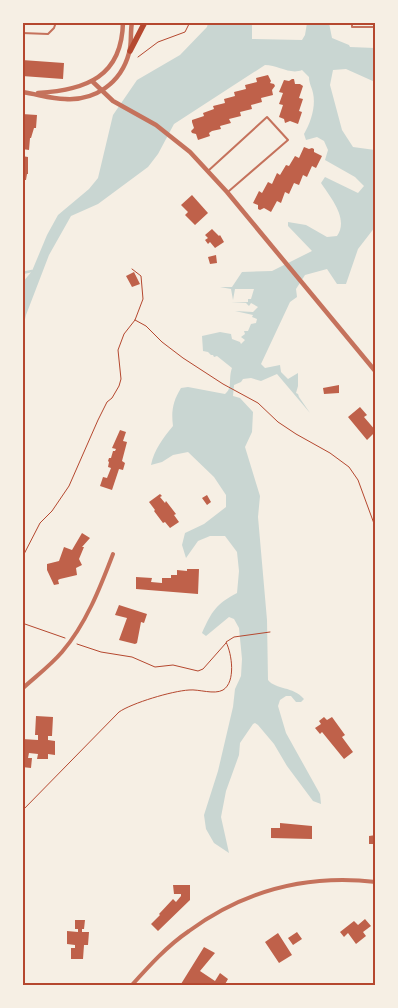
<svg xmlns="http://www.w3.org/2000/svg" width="398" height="1008" font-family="Merriweather,serif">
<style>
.water{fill:#c9d6d2}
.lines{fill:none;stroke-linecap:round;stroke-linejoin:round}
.stream{stroke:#c9d6d2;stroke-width:2.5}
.building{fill:#bf614a}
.path{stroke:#b5482f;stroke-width:1}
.service{stroke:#c5725c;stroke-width:2}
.minor{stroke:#c5725c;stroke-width:4}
.tertiary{stroke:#c5725c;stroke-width:4.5}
.primary{stroke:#b5482f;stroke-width:5.5}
.neatline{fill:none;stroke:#b5482f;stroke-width:2}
</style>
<rect width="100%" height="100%" fill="#f6efe4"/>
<path class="water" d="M 208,23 L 252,23 L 252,39 L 302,40 L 305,35 L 307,23 L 329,23 L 332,38 L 349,45 L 350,47 L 375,48 L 375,82 L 346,69 L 333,70 L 330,85 L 342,130 L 353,147 L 375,150 L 375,227 L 358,249 L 346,284 L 337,284 L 327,269 L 305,275 L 296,289 L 297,297 L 290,302 L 261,364 L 265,368 L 280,365 L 281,372 L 288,379 L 298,373 L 298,386 L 296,393 L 298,394 L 299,397 L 310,413 L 277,374 L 261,381 L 251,378 L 243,379 L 241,382 L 234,385 L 233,396 L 240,398 L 253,412 L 252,432 L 245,447 L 260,496 L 258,517 L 267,620 L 268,680 C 276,690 293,686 304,699 L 301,702 L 296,702 L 291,696 L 286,696 L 280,700 L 278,706 L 286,733 L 320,794 L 321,804 L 313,801 L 287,766 L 274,744 L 258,725 L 255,723 L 253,724 L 240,743 L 239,755 L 226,791 L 221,817 L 229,853 L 214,843 L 206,829 L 204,815 L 218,771 L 233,707 L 235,689 L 241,676 L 242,659 L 239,628 L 234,619 L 229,617 L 206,636 L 202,633 C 212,611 216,604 237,593 L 239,571 L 237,552 L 225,536 L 210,536 L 198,541 L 186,558 L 182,545 L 185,533 L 204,524 L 226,507 L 226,495 L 214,477 L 188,452 L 173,455 L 162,462 L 151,465 C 154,450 163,438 173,426 C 171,411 173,401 181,388 L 188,387 L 225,394 C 233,388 228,379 232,368 L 217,356 L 214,357 L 213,355 L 211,355 L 208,352 L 203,351 L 202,336 L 220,332 L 231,334 L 232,339 L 240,342 L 241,344 L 245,340 L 241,337 L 245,334 L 244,331 L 248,331 L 251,324 L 256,323 L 257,319 L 252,317 L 253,315 L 235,311 L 253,312 L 258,307 L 251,303 L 249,306 L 246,303 L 231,303 L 248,302 L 248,299 L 251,299 L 254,289 L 235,289 L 233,300 L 231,289 L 220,287 L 232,287 L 242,272 L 272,271 L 312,251 L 288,226 L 288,222 L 306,225 L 327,237 L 337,236 C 349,219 331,198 321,183 L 325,177 L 358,193 L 364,186 L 355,177 L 325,160 L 328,150 L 324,141 L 317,137 L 306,140 L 304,134 C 311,122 316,106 313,93 C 312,87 309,84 309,77 L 302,70 C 290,75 278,65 265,65 L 174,124 L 158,154 L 148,167 L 98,204 L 71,216 L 49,255 L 26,315 L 23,328 L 23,282 L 32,271 L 47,235 L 58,215 L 89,189 L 98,178 L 113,115 L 137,80 L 180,55 L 207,27 Z"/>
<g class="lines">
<path class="stream" d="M 22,273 L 32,271"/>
</g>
<path class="building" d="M 22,60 L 64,63 L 63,79 L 22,76 Z
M 268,75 L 271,81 L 270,83 L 274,84 L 275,86 L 272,90 L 273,95 L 261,98 L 262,102 L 251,105 L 252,109 L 240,112 L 241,116 L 229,119 L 231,123 L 220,126 L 221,129 L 212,131 L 209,133 L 210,136 L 198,140 L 196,134 L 192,133 L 191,131 L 194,128 L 192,122 L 192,120 L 204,116 L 203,113 L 214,109 L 213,106 L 225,103 L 224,99 L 235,96 L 234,92 L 246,89 L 245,85 L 257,82 L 256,78 Z
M 292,79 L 294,79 L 295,84 L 300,84 L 303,86 L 299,98 L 303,99 L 299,111 L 302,112 L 298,124 L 290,121 L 285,123 L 284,119 L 279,117 L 283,105 L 279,104 L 283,93 L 279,92 L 284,80 L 289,81 Z
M 22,114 L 37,115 L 36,128 L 34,128 L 31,138 L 30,138 L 29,150 L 22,149 Z
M 304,147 L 309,149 L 312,148 L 314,149 L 314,152 L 322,156 L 316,168 L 312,166 L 307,177 L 303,175 L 299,185 L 294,183 L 289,194 L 285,192 L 281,203 L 277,201 L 271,212 L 264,208 L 260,210 L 258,209 L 258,205 L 253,203 L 259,191 L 262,193 L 268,182 L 272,184 L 277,173 L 280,175 L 286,165 L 289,166 L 295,156 L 299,158 Z
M 22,156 L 28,157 L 28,174 L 27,174 L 26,180 L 22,180 Z
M 192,195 L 208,213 L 195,225 L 185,215 L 188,212 L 181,205 Z
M 212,229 L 219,236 L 220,235 L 224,242 L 215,248 L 210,242 L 208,244 L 205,240 L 208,238 L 205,235 Z
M 216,255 L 217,263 L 210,264 L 208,257 Z
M 134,272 L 140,284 L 132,287 L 126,276 Z
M 339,385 L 339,393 L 324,394 L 323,388 Z
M 360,407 L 367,415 L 364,417 L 376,431 L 367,440 L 348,417 Z
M 120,430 L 126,432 L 123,441 L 127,442 L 122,461 L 125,463 L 123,470 L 119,469 L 112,490 L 100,486 L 103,477 L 107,478 L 111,468 L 108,467 L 109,462 L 108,461 L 109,458 L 111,458 L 113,451 L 115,451 L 116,449 L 112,448 Z
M 160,494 L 162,496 L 160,497 L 165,503 L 166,501 L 176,514 L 174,515 L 179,522 L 170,528 L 165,522 L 163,523 L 154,511 L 155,510 L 149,502 Z
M 207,495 L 211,502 L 207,505 L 202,498 Z
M 82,533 L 90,538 L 82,547 L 84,547 L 79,559 L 82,565 L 76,568 L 77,575 L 60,579 L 58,580 L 59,584 L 54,585 L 47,570 L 47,564 L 59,561 L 64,547 L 72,550 Z
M 187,569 L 199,569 L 198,594 L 136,589 L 136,577 L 152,578 L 151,582 L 162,583 L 162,578 L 171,578 L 171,575 L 177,575 L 177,570 L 187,571 Z
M 119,605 L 147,614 L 144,623 L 141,622 L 137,643 L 135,644 L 119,640 L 127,618 L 115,615 Z
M 36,716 L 53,717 L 52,736 L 48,736 L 48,740 L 55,741 L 55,755 L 48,754 L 48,759 L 37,759 L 38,754 L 29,753 L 28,758 L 32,758 L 31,768 L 22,767 L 22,757 L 24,757 L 25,753 L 22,753 L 22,739 L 38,740 L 38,735 L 35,735 Z
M 324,717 L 327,720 L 332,717 L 345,735 L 342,737 L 353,752 L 344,759 L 322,732 L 320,734 L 315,728 L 321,724 L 319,721 Z
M 280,823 L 312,826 L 312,839 L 271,838 L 271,828 L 280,828 Z
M 376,835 L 376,848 L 373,848 L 373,844 L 369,844 L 369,836 Z
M 173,885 L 190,885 L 190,900 L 158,931 L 151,924 L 160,915 L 159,914 L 173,899 L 176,902 L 181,896 L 181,894 L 174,894 Z
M 365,919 L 371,926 L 363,932 L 366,936 L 356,944 L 348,933 L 344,937 L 340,932 L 354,921 L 358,925 Z
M 75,920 L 85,920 L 84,929 L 82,929 L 82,932 L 89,932 L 88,945 L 84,945 L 83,959 L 71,959 L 71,948 L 75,948 L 75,945 L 67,944 L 67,931 L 78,932 L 78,929 L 75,929 Z
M 297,932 L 302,939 L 293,945 L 288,938 Z
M 278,933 L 292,955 L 279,963 L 265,942 Z
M 204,947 L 215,953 L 200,971 L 215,981 L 220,973 L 228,979 L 224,986 L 183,986 L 181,984 Z"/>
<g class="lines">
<path class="path" d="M 138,57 L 158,42 L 185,32 L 190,22
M 135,320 L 146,326 L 162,342 L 183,358 L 223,384 L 258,403 L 278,422 L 296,434 L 330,453 L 349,467 L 358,480 L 376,529
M 22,558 L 40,523 L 52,511 L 69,486 L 98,420 L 107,402 L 112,398 L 119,386 L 121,379 L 118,350 L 124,334 L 135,320 L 143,299 L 141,276 L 132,269
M 22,623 L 65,638
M 77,644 L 101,652 L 132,657 L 155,667 L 173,665 L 198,671 L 203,669 L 226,643
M 22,811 L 119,712 C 132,703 172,691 189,690 C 199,689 214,695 223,690 C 236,682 232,654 226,642 L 234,637 L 270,632"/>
<path class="service" d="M 352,22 L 352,27 L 376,27
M 22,33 L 48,34 L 54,28 L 56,22
M 208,171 L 267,117 L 288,140 L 229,191"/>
<path class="minor" d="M 22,689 C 35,677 50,666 62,652 C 86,624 100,588 113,554
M 131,986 C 149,966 167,946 189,931 C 245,890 307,874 376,882"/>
<path class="tertiary" d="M 93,82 L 113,101 L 156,125 L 190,152 L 227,192 L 376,372
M 22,92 C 37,94 51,99 65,99 C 95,101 121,83 129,53 C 132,44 130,33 132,22
M 38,93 C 86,90 122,77 123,22"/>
<path class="primary" d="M 130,51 L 145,22"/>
</g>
<rect width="398" height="1008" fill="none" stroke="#f6efe4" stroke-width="48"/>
<rect x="24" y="24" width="350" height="960" class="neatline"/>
</svg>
